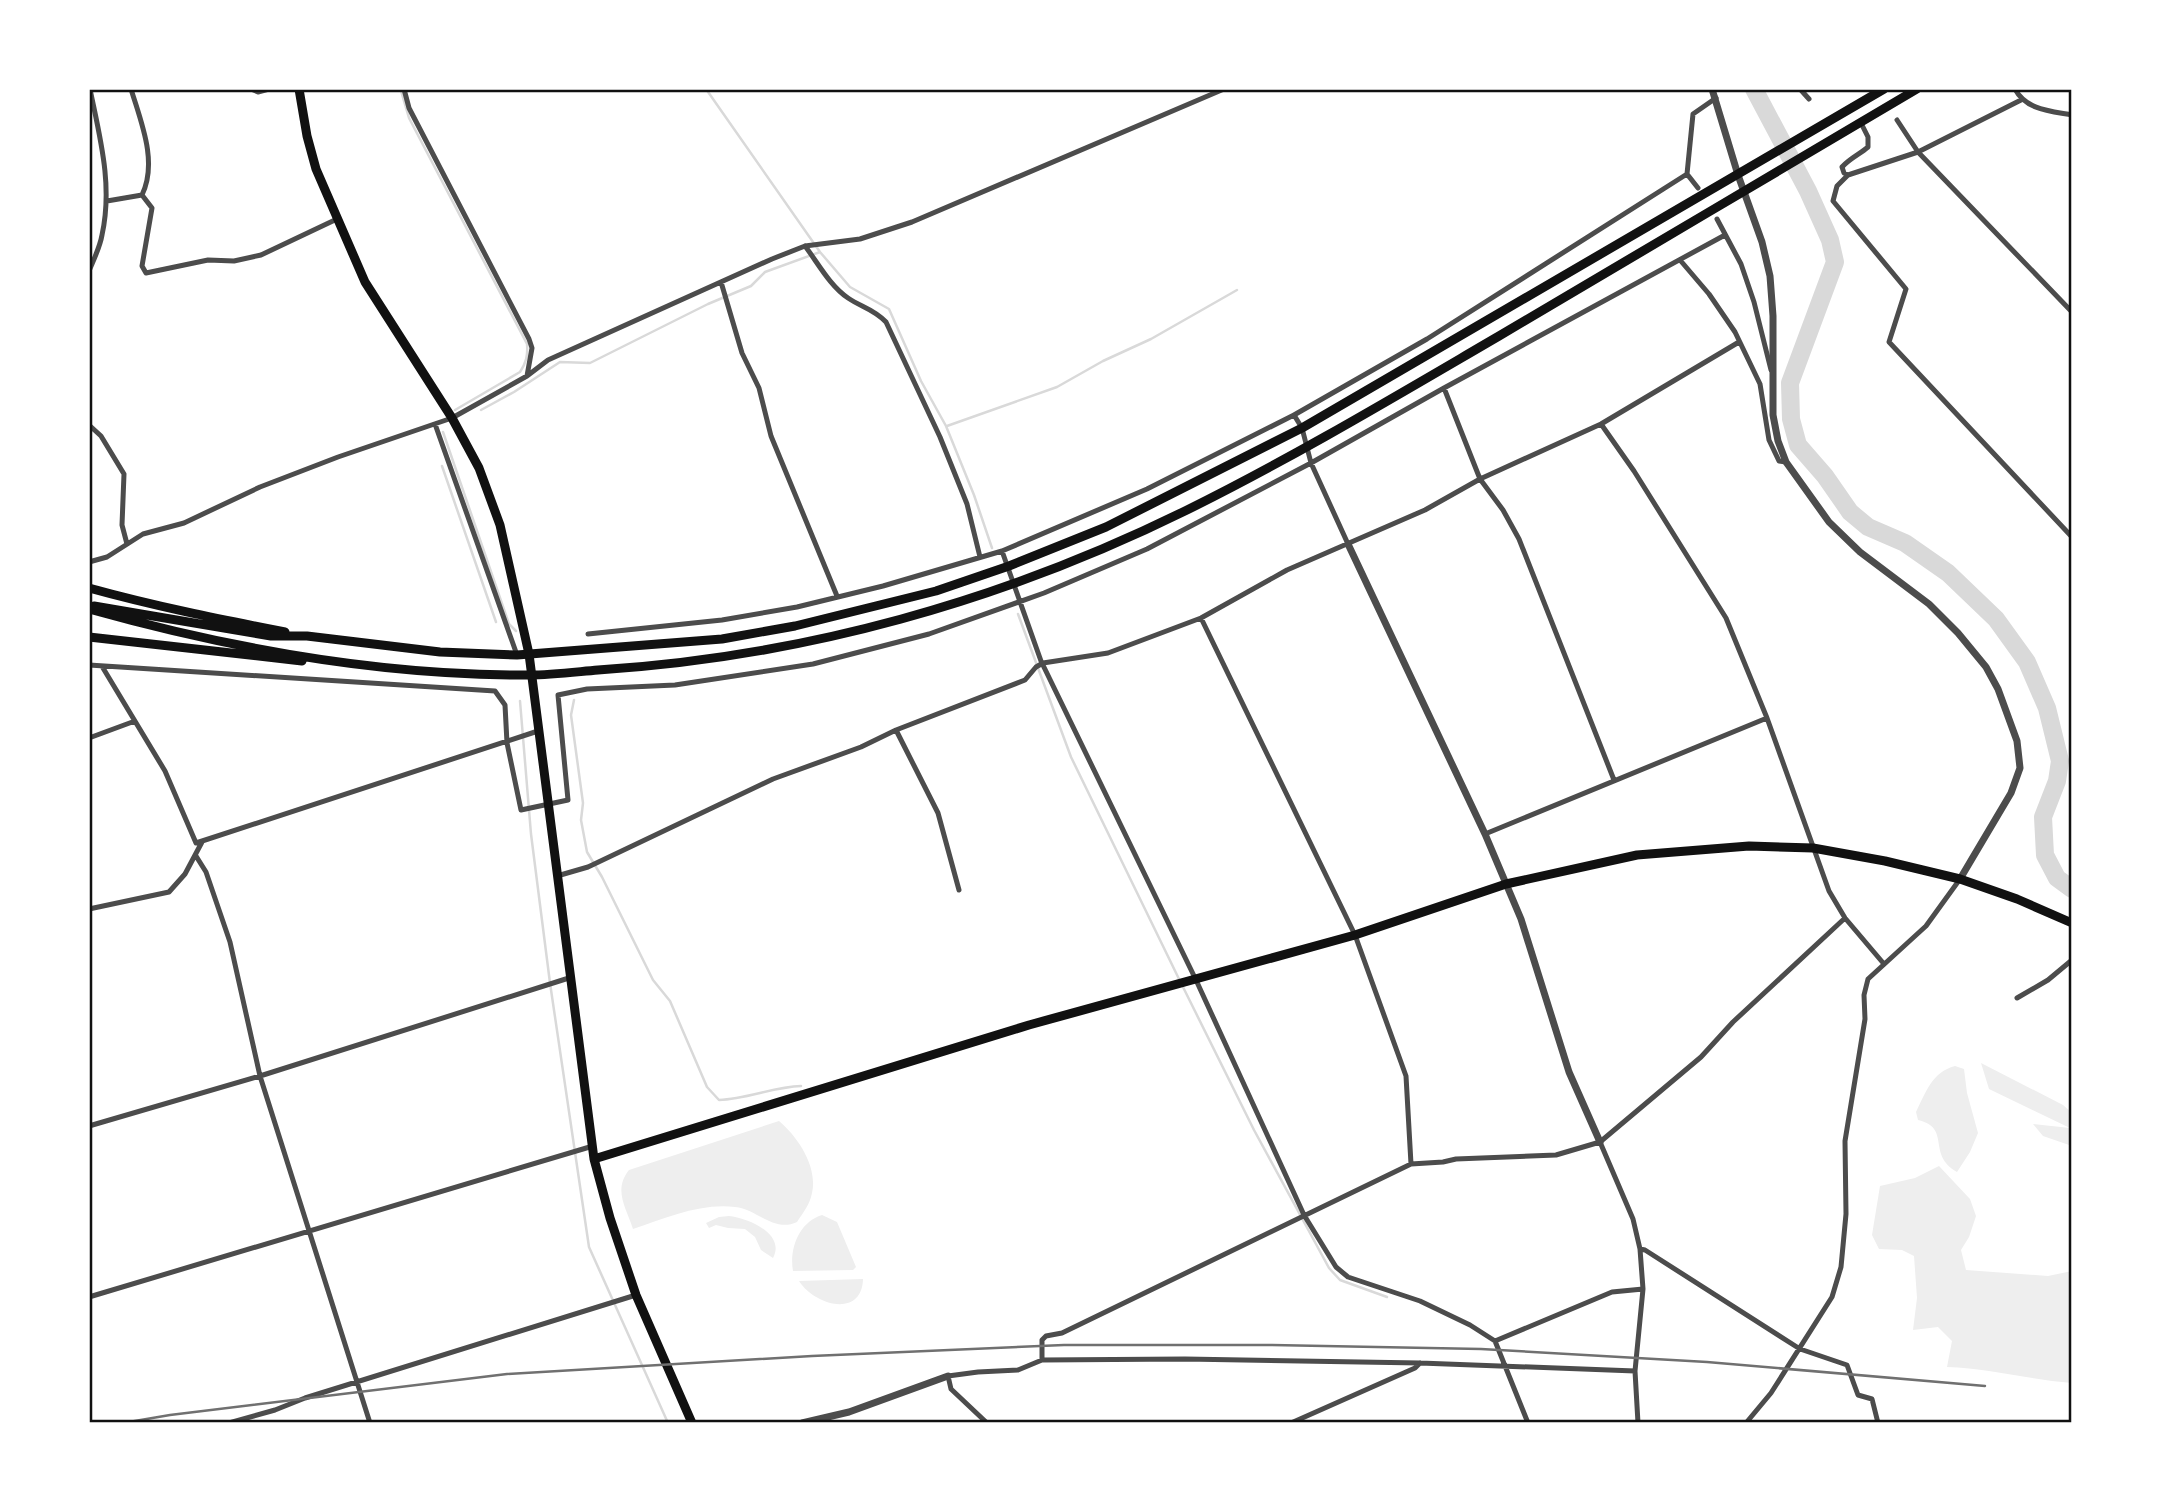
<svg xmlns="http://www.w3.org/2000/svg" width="2161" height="1512" font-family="'Archivo Narrow',sans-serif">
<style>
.green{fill:#eee}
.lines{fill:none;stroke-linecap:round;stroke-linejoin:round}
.stream{stroke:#d9d9d9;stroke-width:2.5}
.river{stroke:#d9d9d9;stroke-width:18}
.minor{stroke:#4c4c4c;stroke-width:5}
.tertiary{stroke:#4c4c4c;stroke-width:7}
.primary{stroke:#111;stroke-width:9}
.trunk{stroke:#111;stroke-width:9}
.rail{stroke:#707070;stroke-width:2.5}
.neatline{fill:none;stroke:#111;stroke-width:2.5}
</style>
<rect width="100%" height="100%" fill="#fff"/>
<path class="green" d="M 1981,1063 L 2063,1105 L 2072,1113 L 2072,1146 L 2043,1136 L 2033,1124 L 2070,1128 L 1989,1089 Z
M 1955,1066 L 1964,1069 L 1967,1093 L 1978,1133 L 1970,1152 L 1957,1172 C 1926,1154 1952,1128 1918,1120 L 1916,1112 C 1926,1092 1932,1072 1955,1066 Z
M 779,1121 C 798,1137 818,1167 812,1193 C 810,1204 803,1213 797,1222 C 774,1233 757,1209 735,1207 C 700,1203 666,1218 633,1229 C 626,1207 613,1190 629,1170 Z
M 1939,1166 L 1970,1199 L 1976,1216 L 1969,1237 L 1961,1250 L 1966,1270 L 2048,1276 L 2072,1271 L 2072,1383 C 2030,1380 1989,1368 1947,1367 L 1952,1341 L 1938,1327 L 1913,1330 L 1917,1298 L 1914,1256 L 1902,1250 L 1879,1249 L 1872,1235 L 1880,1186 L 1915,1178 Z
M 822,1215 L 837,1222 L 856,1267 L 853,1270 L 793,1271 C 789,1249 799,1222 822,1215 Z
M 729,1216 C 748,1218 786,1234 773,1258 L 761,1250 L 755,1237 L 745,1229 L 728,1228 L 716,1225 L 709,1228 L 706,1223 L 719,1217 Z
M 863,1279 C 862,1318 815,1306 799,1281 Z"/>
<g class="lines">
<path class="stream" d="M 706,89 L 820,252 L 850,287 L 889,309 L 921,381 L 946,426 L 974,495 L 992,548
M 401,91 L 409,118 L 527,344 C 528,356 526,363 520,372 L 455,410
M 481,410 L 514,392 L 560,362 L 590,363 L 708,304 L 751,286 L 765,272 L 820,252
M 947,426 L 1057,387 L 1103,361 L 1151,339 L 1237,290
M 443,432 L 509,624 L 516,631
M 442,466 L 496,622
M 1018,614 L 1071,757 L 1179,979
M 574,700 L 571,715 L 583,803 L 581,820 L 587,852 L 602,877 L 653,980 L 670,1001 L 707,1087 L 719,1100 C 747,1099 773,1087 801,1086
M 520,701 L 531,834 L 550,983 L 589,1247 L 668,1423
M 1182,985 L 1254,1130 L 1329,1268 L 1340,1280 L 1387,1297"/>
<path class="river" d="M 1754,89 L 1808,191 L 1830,240 L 1835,262 L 1790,383 L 1791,419 L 1798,445 L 1825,476 L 1850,512 L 1868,527 L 1905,543 L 1948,573 L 1996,619 L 2027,662 L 2047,708 L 2060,761 L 2057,781 L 2043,817 L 2045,855 L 2057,878 L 2072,889"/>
<path class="minor" d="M 131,89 C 141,122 158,162 142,195
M 251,89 L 258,92 L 269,89
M 404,89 L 409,108 L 529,339 L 532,348 L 527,376
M 1800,89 L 1809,99
M 2015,89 C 2026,110 2050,111 2072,115
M 2021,100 L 1918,152 L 1848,175 L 1837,186 L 1833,201 L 1906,289 L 1889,342 L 2072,537
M 1897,120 L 1918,152 L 2072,312
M 1848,175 L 1844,173 L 1842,167 C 1850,158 1860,154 1868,147 L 1868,137 L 1861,123
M 1698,188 L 1687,174 L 1693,114 L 1716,98
M 142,195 L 152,208 L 142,266 L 146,273 L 208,260 L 234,261 L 261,255 L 337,219
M 107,201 L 142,195
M 1717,219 L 1741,264 L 1754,302 L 1771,370
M 805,246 C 818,263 830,286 848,298 C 861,307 874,309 886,322 L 940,437 L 967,504 L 980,557
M 1680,260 L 1709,294 L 1735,332 L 1760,384 L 1769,440 L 1779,461 L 1786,462
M 89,271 C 94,259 100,247 102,235 C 113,185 100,138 90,89
M 721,282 L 742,353 L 759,388 L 771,436 L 837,596
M 1444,388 L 1480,479 L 1503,510 L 1519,539 L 1614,780
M 1294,415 L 1302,428 L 1311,463 L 1348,544
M 435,424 L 517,655
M 1601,424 L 1634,471 L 1726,618 L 1767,718 L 1829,891 L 1845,918 L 1884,964
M 89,425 L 101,436 L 124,474 L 122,525 L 127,544
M 1002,551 L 1041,661 L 1196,980 L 1304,1215 L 1336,1267 L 1348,1277 L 1420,1301 L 1470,1325 L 1495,1341 L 1528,1423
M 89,562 L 107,557 L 143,534 L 184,523 L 260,487 L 338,457 L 452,418 L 527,376 L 548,360 L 772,259 L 805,246 L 860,239 L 912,222 L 1224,89
M 1201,618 L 1355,935 L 1406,1076 L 1411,1164
M 588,634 L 722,620 L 797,607 L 883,586 L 1002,551 L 1147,489 L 1294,415 L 1427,339 L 1687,174
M 89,665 L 495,691 L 505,705 L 507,743 L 521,810 L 568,800 L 558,695 L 587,689 L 675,685 L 813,664 L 929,634 L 1044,593 L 1147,549 L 1311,463 L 1444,388 L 1725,235
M 103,668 L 165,771 L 196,843 L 538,731
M 89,738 L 135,721
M 1485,834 L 1767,718
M 196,856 L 206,872 L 230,942 L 260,1076 L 370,1423
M 557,876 L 588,867 L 773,779 L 861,747 L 896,730
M 959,890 L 938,813 L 896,730 L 1025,680 L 1036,667 L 1043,663 L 1108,653 L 1201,618 L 1287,570 L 1425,510 L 1480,479 L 1601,424 L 1739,342
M 89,909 L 169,892 L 185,874 L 202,842
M 2017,998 L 2048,980 L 2072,960
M 89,1126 L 260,1076 L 572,977
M 1600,1142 L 1633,1219 L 1640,1249 L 1643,1289 L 1635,1371 L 1638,1423
M 1640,1249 L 1645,1250 L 1800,1349 L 1847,1365 L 1858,1395 L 1872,1399 L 1878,1423
M 89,1297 L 593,1146
M 1495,1341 L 1612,1292 L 1643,1289
M 1042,1360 L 1042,1340 L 1046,1336 L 1062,1333 L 1411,1164 L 1443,1162 L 1456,1159 L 1556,1155 L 1600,1142 L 1701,1057 L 1733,1022 L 1845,918
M 229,1423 L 275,1410 L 305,1398 L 636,1295
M 987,1423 L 951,1389 L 948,1376 L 978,1372 L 1018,1370 L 1042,1360 L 1185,1359 L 1420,1363 L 1635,1371
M 1291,1423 L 1415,1368 L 1420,1363
M 1746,1423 L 1771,1393 L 1832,1297 L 1841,1267 L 1846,1214 L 1845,1141 L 1865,1019 L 1864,995 L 1868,979 L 1926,926 L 1960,879"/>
<path class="tertiary" d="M 1712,89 L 1738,175 L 1762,242 L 1770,276 L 1773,316 L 1773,415 L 1778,441 L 1786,462 L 1829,522 L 1860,552 L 1929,604 L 1958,633 L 1986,667 L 1998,689 L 2017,741 L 2020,768 L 2011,793 L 1960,879
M 89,90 L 90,89
M 1348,544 L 1485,834 L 1521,919 L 1569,1072 L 1600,1142
M 802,1423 L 849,1412 L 948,1376"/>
<path class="primary" d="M 299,89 L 307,136 L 316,169 L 365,282 L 452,418 L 479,468 L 500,525 L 529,654 L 594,1159 L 610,1218 L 636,1295 L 692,1423
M 594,1159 L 1029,1025 L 1355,935 L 1506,884 L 1637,855 L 1749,846 L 1813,848 L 1885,861 L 1960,879 L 2017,899 L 2072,923"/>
<path class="trunk" d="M 89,588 C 154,606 219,619 285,632
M 94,606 L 271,636 L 307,636 L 440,652 L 517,655 L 722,639 L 795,626 L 936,591 L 1009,566 L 1106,527 L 1302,428 L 1884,89
M 89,609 C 232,649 380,676 529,675 C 552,675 575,672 598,670 C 803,657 1003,601 1187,510 C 1294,457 1396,396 1499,336 C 1638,254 1778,171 1917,89
M 89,637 L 302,661"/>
<path class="rail" d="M 123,1423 L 170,1415 L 507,1374 L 812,1356 L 1064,1345 L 1272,1345 L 1481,1349 L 1707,1362 L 1985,1386"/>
</g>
<rect width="2161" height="1512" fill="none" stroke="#ffffff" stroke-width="182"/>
<rect x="91" y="91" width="1979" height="1330" class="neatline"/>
</svg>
